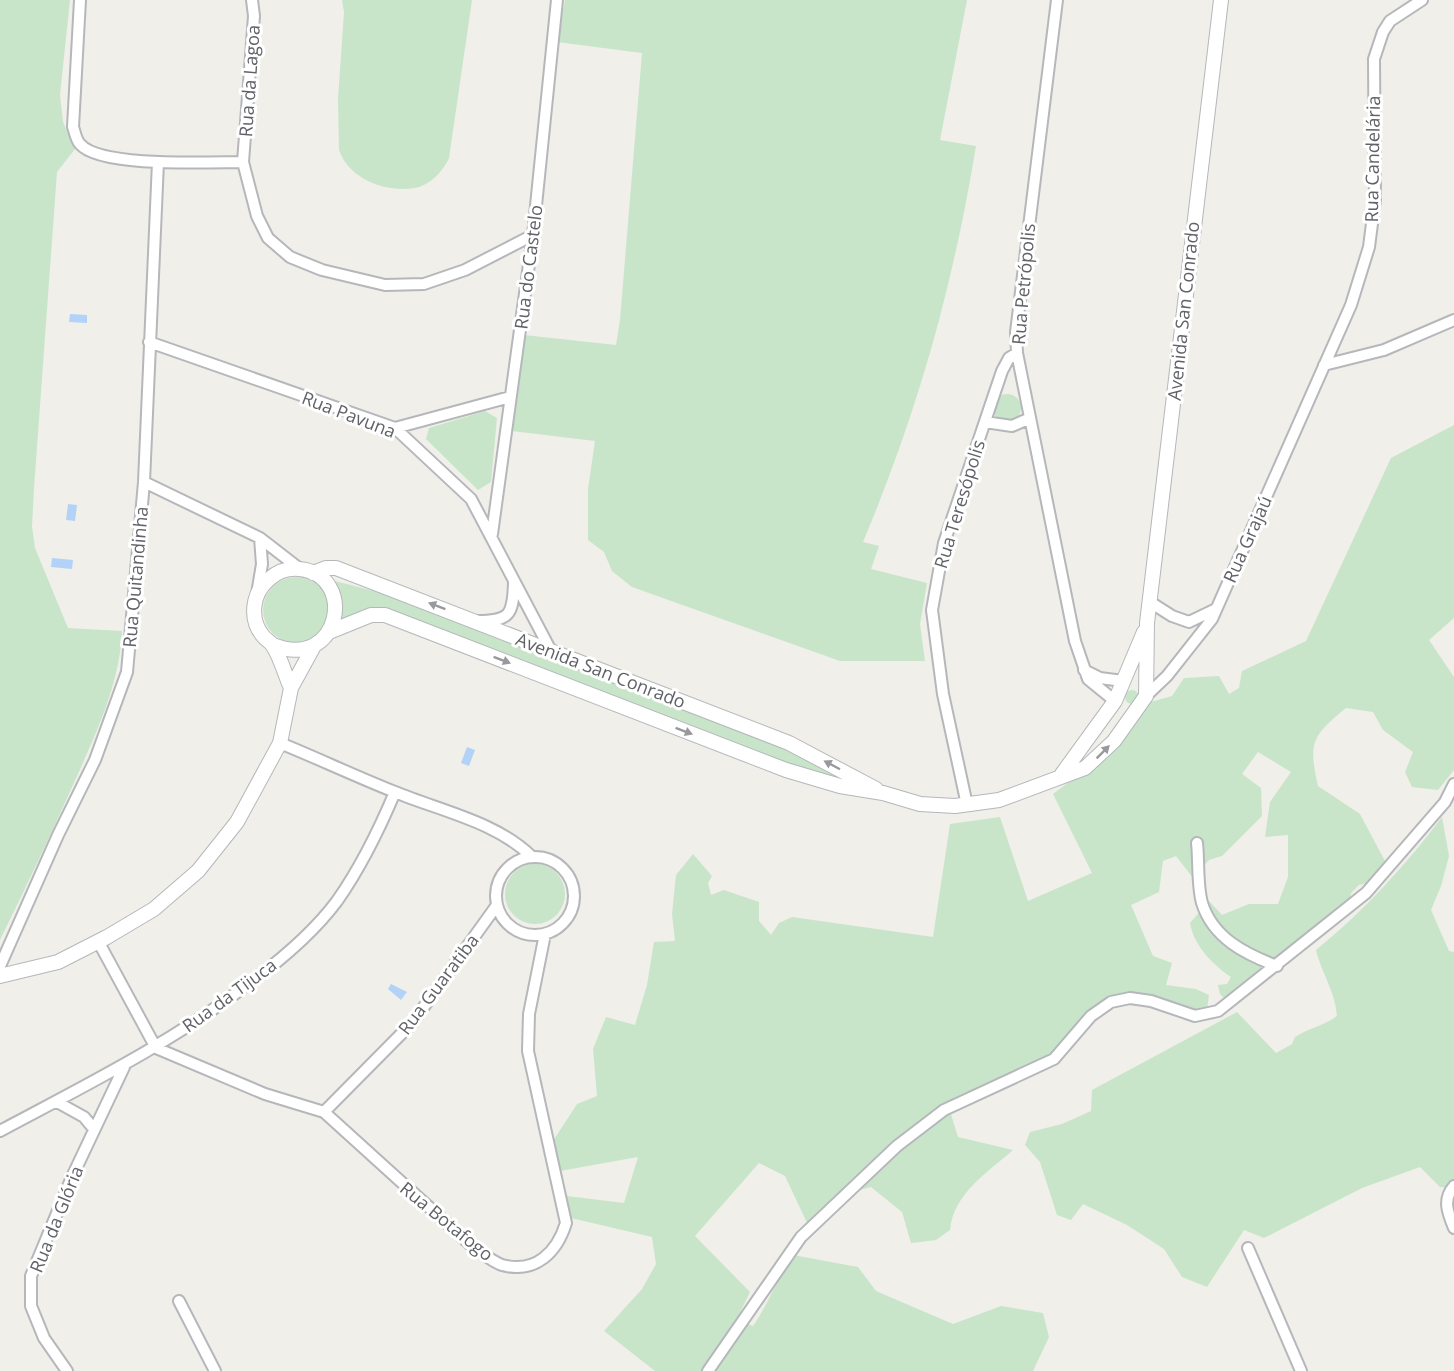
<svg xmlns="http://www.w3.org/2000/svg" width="1454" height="1371" font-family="'Open Sans',sans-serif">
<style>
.green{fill:#c8e5ca}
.water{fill:#b2d3f7}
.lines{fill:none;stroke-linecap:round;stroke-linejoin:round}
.minor-casing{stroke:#b5b7bb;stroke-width:14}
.tertiary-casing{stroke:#b5b7bb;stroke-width:16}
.minor{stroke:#fff;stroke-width:10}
.tertiary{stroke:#fff;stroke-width:14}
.oneway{fill:#98999c}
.labels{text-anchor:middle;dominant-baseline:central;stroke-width:6;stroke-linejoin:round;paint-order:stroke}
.street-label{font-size:18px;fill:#606267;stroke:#fff}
</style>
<rect width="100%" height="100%" fill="#f0efe9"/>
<path class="green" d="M 0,0 L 70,0 L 60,95 L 63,122 L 75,149 L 57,172 L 34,488 L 32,527 L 35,548 L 68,628 L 122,631 C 120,681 98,729 78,774 C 53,830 27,885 0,940 Z
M 342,0 L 472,0 L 449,158 C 443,171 430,186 414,188 C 386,193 349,179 339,150 L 338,99 L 344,12 Z
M 565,0 L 967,0 L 940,140 L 976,146 C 953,286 918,411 863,542 L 879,546 L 871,569 L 927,583 L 920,624 L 925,661 L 840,661 L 632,587 L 612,571 L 604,552 L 588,540 L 588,489 L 595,441 L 512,431 L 524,335 L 616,345 L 620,320 L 642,53 L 557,42 Z
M993 408a14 14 0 1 1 28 0a14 14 0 1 1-28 0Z
M 485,411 L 497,418 L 491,482 L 478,490 L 426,439 L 429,428 Z
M 1454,425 L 1454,618 L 1429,640 L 1454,677 L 1454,770 L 1438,790 L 1412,787 L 1405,772 L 1413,752 L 1383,730 L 1373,712 L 1346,708 C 1312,736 1308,742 1318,786 L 1360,814 L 1386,863 L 1368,883 L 1359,885 L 1351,893 L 1350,901 L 1225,999 L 1220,994 L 1218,985 L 1227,984 L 1231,977 C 1212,964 1194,946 1190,923 L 1209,901 L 1222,915 L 1249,904 L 1278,904 L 1288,877 L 1288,835 L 1265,837 L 1270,802 L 1291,772 L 1258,752 L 1242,774 L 1261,788 L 1262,816 L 1222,856 L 1209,860 L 1193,878 L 1176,856 L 1163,861 L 1159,892 L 1131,905 L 1153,956 L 1172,963 L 1166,985 L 1196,989 L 1209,995 L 1207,1010 C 1181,1015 1152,987 1127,993 C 1082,1005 1079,1037 1047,1059 C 1019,1079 981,1095 950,1111 L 958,1137 L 1013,1150 C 988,1172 953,1194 950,1230 L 936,1240 L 911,1243 L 902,1212 L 871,1187 L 834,1196 L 808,1225 L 785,1176 L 759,1163 L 695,1236 L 750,1292 L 737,1319 L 753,1326 C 769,1303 777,1278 793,1255 L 858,1267 L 876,1291 L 953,1324 L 1001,1306 L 1043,1313 L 1049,1337 L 1033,1371 L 655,1371 L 604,1331 L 642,1289 L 656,1264 L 652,1237 L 571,1218 L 567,1196 L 624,1203 L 638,1157 L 560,1171 L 553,1141 L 577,1104 L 597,1096 L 593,1049 L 606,1017 L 635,1025 L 647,985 L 654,942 L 675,941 L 672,914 L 676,875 L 693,854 L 712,876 L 708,883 L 711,895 L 724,890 L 759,902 L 759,921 L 771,935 L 779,923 L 792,917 L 933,937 L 950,824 L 1000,817 L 1028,901 L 1092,873 L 1053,794 L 1094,763 L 1140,705 L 1172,696 L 1184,678 L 1219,676 L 1229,694 L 1239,688 L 1242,671 L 1306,641 L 1391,458 Z
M263 610a33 33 0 1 1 66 0a33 33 0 1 1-66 0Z
M 327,579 L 386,594 L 784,749 L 851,781 L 841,784 L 402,614 C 377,607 357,610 337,627 Z
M1125 697a7 7 0 1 1 14 0a7 7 0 1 1-14 0Z
M 1442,817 L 1449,856 L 1441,886 L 1431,910 L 1449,951 L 1454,952 L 1454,1188 L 1440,1187 L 1420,1167 L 1362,1188 L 1264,1238 L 1244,1230 L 1207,1287 L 1182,1277 L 1164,1249 L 1127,1225 L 1083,1204 L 1071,1220 L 1057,1215 L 1040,1162 L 1025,1145 L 1030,1132 L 1062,1124 L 1091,1111 L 1092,1090 L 1237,1012 L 1276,1053 L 1292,1044 L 1295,1037 C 1309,1028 1323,1026 1337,1016 C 1335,991 1322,974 1316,950 C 1364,911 1405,866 1442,817 Z
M505 894a30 30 0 1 1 60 0a30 30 0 1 1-60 0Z"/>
<path class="water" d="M 70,314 L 87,315 L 87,323 L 69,322 Z
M 68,504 L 77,505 L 75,521 L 66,520 Z
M 52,558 L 73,560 L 72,569 L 51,567 Z
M 467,747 L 475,750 L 469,766 L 461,763 Z
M 391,984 L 407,992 L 401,1000 L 388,989 Z"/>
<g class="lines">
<defs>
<path id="minor" d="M 80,0 L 73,127 C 75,132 76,140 80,144 C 100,168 211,162 243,162
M 252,0 L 254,16 L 243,162 L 257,216 L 268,238 L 290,257 L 322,270 L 385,285 L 424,284 L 465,270 L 533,235
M 1057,0 L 1016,332 L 1017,353 L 1075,641 L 1088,679 L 1115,701
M 149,342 L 395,428 L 471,499 L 550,649
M 1324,365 L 1384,350 L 1454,320
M 985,422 L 1012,426 L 1028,419
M 395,428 L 510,397
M 144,482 L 260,538 L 300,569
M 492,534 L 533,235 L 557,0
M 257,594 L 262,564 L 260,538
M 1150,602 L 1172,616 L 1189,622 L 1216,609
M 477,621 C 510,621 513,615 514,583
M 1084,670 L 1100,678 L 1123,681
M 1146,696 L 1167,676 L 1212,619 L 1351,305 L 1369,247 L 1375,200 L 1374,59 L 1383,32 L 1390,21 L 1422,0
M 280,743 C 319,759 357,777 395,792 C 441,811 497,822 532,857
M 967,805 L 943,694 L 932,610 L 944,543 L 1002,371 L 1009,358 L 1017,353
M 1197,843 C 1199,861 1197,885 1202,903 C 1213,938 1245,954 1277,966
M496 896a39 39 0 1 1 78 0a39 39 0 1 1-78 0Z
M 98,941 L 156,1048 L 265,1094 L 324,1112 L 473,1247 C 482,1253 493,1262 502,1265 C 536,1274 557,1252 566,1223 L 528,1051 L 529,1014 L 545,934
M 0,966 L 58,835 L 95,760 L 127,672 L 144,482 L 158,162
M 57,1102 L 84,1117 L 94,1129
M 324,1112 L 413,1022 L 497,905
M 0,1131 C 88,1084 171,1043 251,982 C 282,959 314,932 337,901 C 361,867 379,830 395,792
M 1454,1186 C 1442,1200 1448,1213 1454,1228
M 1248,1248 L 1301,1371
M 179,1301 L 215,1371
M 67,1371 L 44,1338 L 31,1306 L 31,1276 L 72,1177 L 124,1067
M 708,1371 L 801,1237 L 897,1146 L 944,1110 L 1054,1059 L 1091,1016 L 1111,1002 L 1130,998 L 1151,1001 L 1195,1016 L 1218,1011 L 1366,893 L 1445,802 L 1454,784"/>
<path id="tertiary" d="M 313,573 L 326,568 L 336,568 L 789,743 L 876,789
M 329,632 L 371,615 L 385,615 L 786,770 L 840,786 L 883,793 L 920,804 L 955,806 L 999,800 L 1085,768 L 1114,741 L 1146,696
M 273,645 C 341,672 358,574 299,569 C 288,568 277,572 269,579 C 252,593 249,619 263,636 C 266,640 271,642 273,646 C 281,658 285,675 291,688
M 1146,696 L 1147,623 L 1221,0
M 1062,774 L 1115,701 L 1144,632
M 0,976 L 58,962 L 107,937 L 154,909 L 198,871 L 237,822 L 280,743 L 291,688 L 314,646"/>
</defs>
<use href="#minor" class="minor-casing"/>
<use href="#tertiary" class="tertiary-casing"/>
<use href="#minor" class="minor"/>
<use href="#tertiary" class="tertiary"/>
</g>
<defs><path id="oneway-solid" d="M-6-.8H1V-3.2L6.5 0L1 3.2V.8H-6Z" transform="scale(1.5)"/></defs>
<g class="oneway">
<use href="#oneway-solid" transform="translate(437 606) rotate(-159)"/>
<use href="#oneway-solid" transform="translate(502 660) rotate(21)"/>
<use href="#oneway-solid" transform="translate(684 731) rotate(21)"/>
<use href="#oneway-solid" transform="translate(1103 752) rotate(-45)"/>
<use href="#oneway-solid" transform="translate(832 765) rotate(-152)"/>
</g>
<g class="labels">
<g class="street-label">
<text transform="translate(249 81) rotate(-86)">Rua da Lagoa</text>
<text transform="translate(1372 159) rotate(-89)">Rua Candelária</text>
<text transform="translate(528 267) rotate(-83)">Rua do Castelo</text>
<text transform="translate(1023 284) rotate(-85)">Rua Petrópolis</text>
<text transform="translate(1183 311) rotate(-84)">Avenida San Conrado</text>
<text transform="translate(349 414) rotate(21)">Rua Pavuna</text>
<text transform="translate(959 504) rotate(-73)">Rua Teresópolis</text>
<text transform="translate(1247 539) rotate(-66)">Rua Grajaú</text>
<text transform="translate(135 577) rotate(-85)">Rua Quitandinha</text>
<text transform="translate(601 670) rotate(21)">Avenida San Conrado</text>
<text transform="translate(438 984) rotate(-53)">Rua Guaratiba</text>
<text transform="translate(229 995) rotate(-36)">Rua da Tijuca</text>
<text transform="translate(56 1219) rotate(-68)">Rua da Glória</text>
<text transform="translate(447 1221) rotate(39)">Rua Botafogo</text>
</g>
</g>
</svg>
